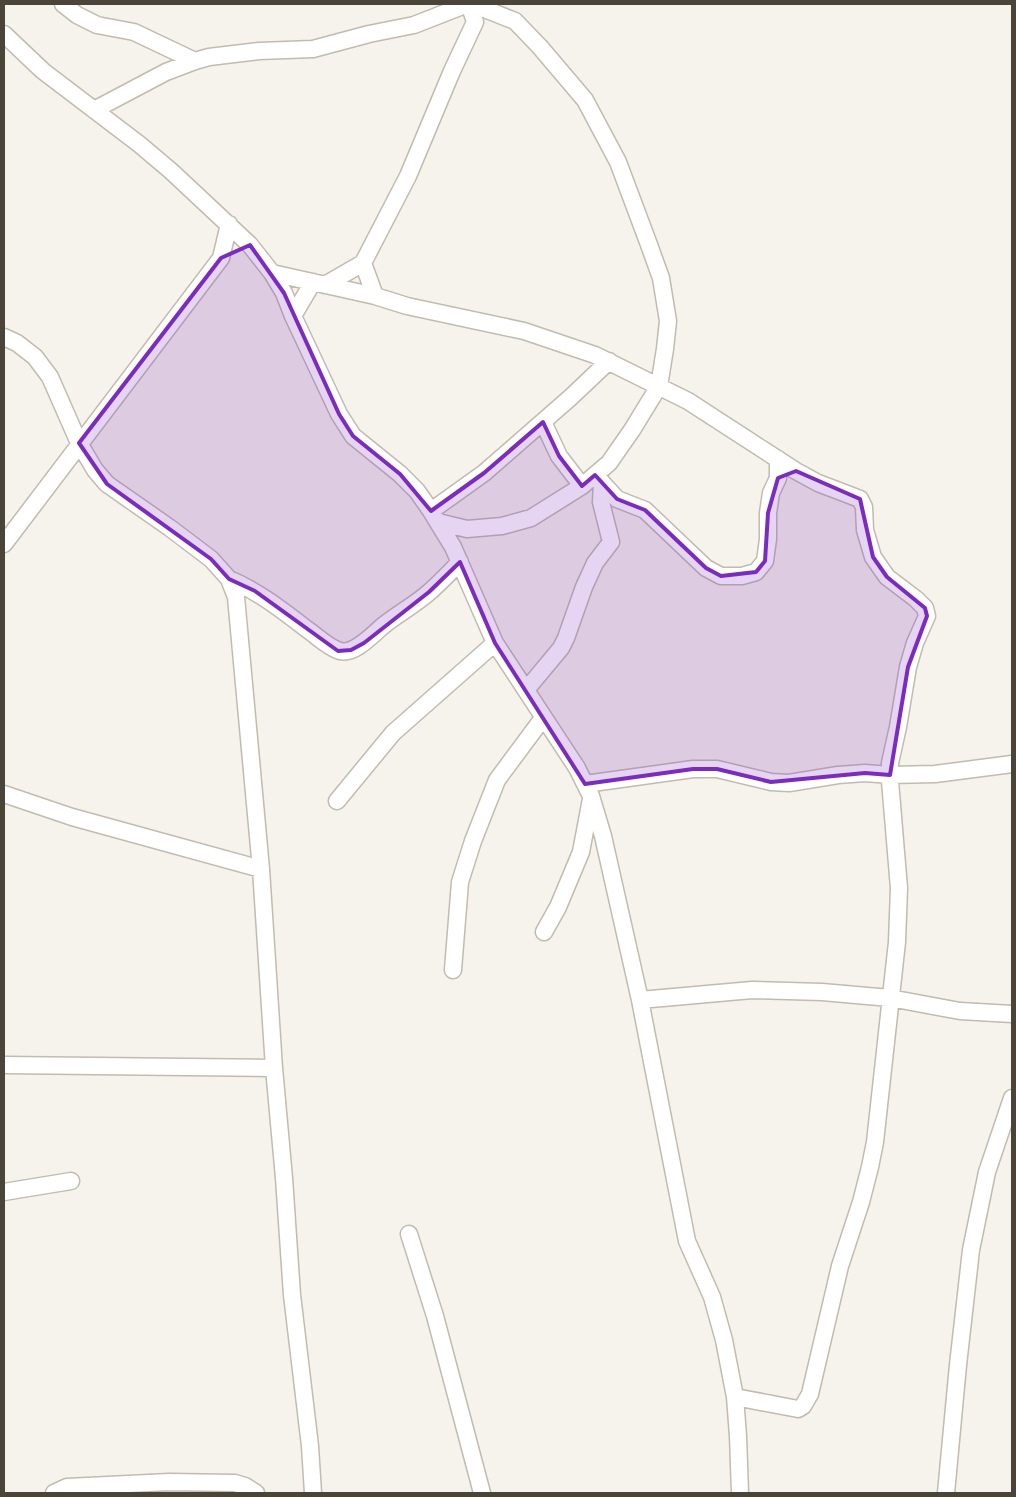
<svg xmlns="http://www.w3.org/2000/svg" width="1016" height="1497" font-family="Jost,sans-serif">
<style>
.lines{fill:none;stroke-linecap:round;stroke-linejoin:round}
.minor-casing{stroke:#c2bbae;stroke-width:19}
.minor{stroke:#fff;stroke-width:16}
.marked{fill:#7b2cbf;fill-opacity:0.2;stroke:#7b2cbf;stroke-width:4;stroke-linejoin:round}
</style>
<rect width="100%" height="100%" fill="#f6f3ec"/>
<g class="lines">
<defs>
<path id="minor" d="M 63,4 L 77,15 L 97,25 L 134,32 L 195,61
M 4,34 L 43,71 L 139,144 L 171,171 L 250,245 L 272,273 L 284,293 L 293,316 L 339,414 L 353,436 L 400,474 L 417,491 L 431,511 L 453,547 L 495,643 L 577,768 L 591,796 L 603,836 L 640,1000 L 687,1241 L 712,1297 L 724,1340 L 735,1397 L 738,1436 L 740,1493
M 94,110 L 166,72 L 195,61 L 209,57 L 259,51 L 313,49 L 369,34 L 414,25 L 460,7 L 463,4
M 363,263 L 375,296
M 272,273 L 375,296 L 407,306 L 524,331 L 595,355 L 688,401 L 796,471 L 818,483 L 860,499 L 864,507 L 865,530 L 873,557 L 887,577 L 916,599 L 925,608 L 927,616 L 915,643 L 908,667 L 898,727 L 890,763 L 890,781 L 899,888 L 897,942 L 875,1142 L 870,1167 L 861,1202 L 840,1266 L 810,1394 L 803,1406 L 798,1409 L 735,1397
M 325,285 L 363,263 L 408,176 L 452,71 L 475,22 L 469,4
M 293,316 L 313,282
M 4,337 L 17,343 L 35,357 L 50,377 L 79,443 L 95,470 L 107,484 L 170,528 L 211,559 L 229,579 L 236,597 L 261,869 L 274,1068 L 284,1178 L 292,1295 L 310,1446 L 313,1493
M 543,422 L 559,456 L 582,486
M 595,475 L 617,499 L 645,510 L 706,568 L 721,576 L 742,576 L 756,572 L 765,561 L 768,539 L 768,513 L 771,493 L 778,478 L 778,459
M 431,511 L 484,473 L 571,397 L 609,361
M 438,522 L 467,529 L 502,526 L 531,518 L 582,486 L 609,463 L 632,430 L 659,386 L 665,349 L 668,321 L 661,278 L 648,242 L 618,162 L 585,100 L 540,47 L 515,21 L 472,4
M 4,544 L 221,258 L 229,224
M 229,579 C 258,591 283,611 308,630 C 318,637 329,648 340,651 C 355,655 374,633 384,625 C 398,614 414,605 427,594 C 439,584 449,573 460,562
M 526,690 L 561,648 L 566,638 L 584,587 L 595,563 L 611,542 L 601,502 L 602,482
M 585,784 L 693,769 L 717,769 L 771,782 L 789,783 L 838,775 L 865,773 L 890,775 L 935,774 L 1012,764
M 4,794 L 72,817 L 261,869
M 337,801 L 393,733 L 495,643
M 544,932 L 558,907 L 581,852 L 591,799
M 453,970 L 460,882 L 473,841 L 497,780 L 543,718
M 640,1000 L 752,990 L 822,992 L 890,998 L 960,1011 L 1012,1014
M 4,1065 L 274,1068
M 4,1192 L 71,1181
M 409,1234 L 435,1316 L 482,1493
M 54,1493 L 67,1487 L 169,1482 L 235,1483 L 245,1486 L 256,1493
M 946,1493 L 958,1365 L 971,1250 L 987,1172 L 1012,1098"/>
</defs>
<use href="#minor" class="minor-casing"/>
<use href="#minor" class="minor"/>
</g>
<path class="marked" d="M 250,245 L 284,293 L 339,414 L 353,436 L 400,474 L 431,511 L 484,473 L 543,422 L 559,456 L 582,486 L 595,475 L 617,499 L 645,510 L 706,568 L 721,576 L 756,572 L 765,561 L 768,513 L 778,478 L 796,471 L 860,499 L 873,557 L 887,577 L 925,608 L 927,616 L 908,667 L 890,775 L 865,773 L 771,782 L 717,769 L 693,769 L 585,784 L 495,643 L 460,562 L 429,592 L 364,643 L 351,650 L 338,651 L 255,591 L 229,579 L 211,559 L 107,484 L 79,443 L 221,258 Z"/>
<rect width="1016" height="1497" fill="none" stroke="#4b4439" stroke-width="10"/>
</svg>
